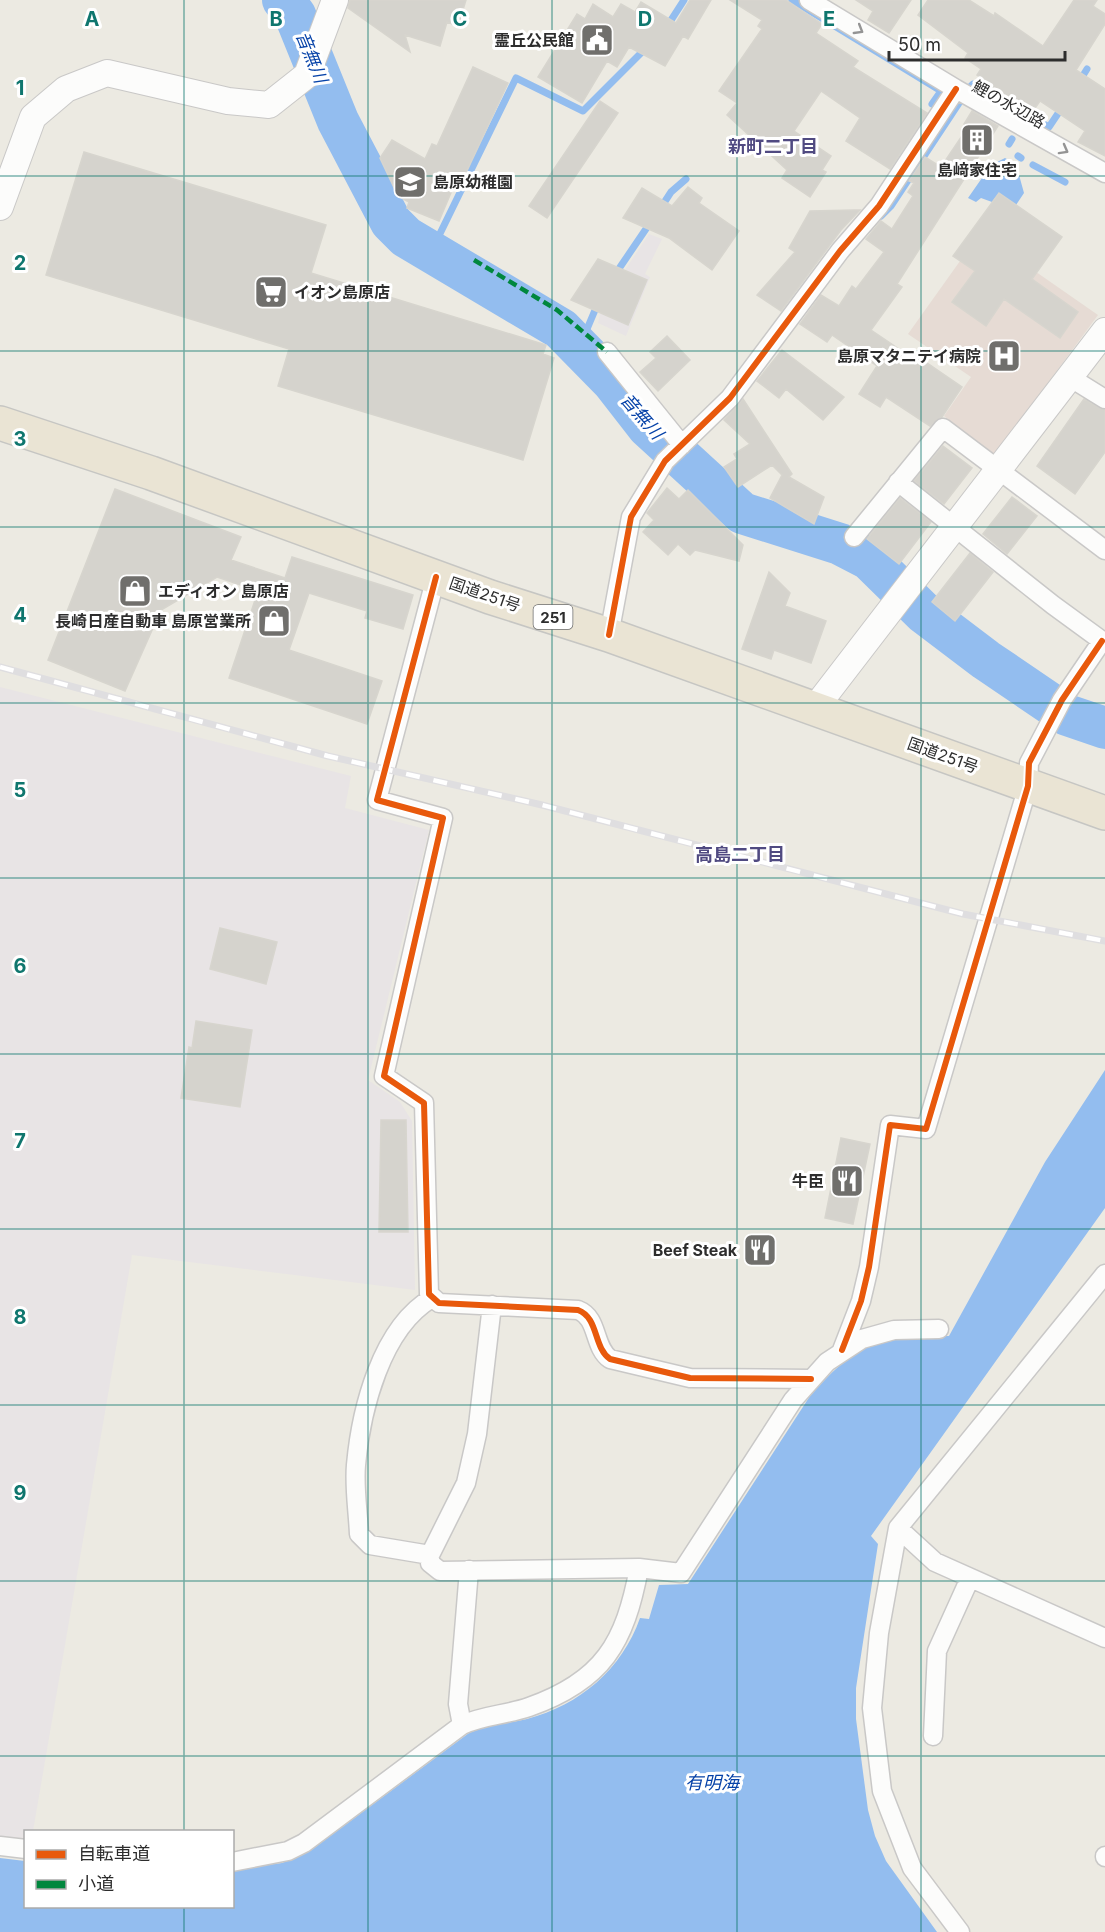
<svg xmlns="http://www.w3.org/2000/svg" width="1105" height="1932" font-family="Inter,'Noto Sans JP',sans-serif">
<style>
.industrial{fill:#e8e4e5}
.medical{fill:#e6dbd4}
.water{fill:#93bdef}
.lines{fill:none;stroke-linecap:round;stroke-linejoin:round}
.stream{stroke:#93bdef;stroke-width:7}
.river{stroke:#93bdef;stroke-width:42}
.building{fill:#d5d3cd;stroke:#d7d5ce;stroke-width:1.5}
.street-casing{stroke:#c9c8c7;stroke-width:21}
.secondary-casing{stroke:#c9c8c7;stroke-width:28}
.highway-casing{stroke:#c6c6c3;stroke-width:36}
.street{stroke:#fcfcfb;stroke-width:18}
.secondary{stroke:#fcfcfb;stroke-width:26}
.highway{stroke:#eae4d4;stroke-width:33}
.rail-casing{stroke:#dfdee0;stroke-width:7}
.rail{stroke:#fff;stroke-width:4.5;stroke-dasharray:14;stroke-linecap:butt}
.quiet{stroke:#00873e;stroke-width:4.5;stroke-dasharray:9 4.5;stroke-linecap:butt}
.cycleway-casing{stroke:#fff;stroke-width:10}
.cycleway{stroke:#e8590c;stroke-width:6}
.oneway{stroke:#949494}
.grid{fill:none;stroke:#0f766e;stroke-width:1.5;stroke-opacity:0.55}
.labels{text-anchor:middle;dominant-baseline:central;stroke-width:6;stroke-linejoin:round;paint-order:stroke}
.shield{fill:#fff;stroke:#6c6c6c;stroke-width:1.5}
.shield-label{font-size:15px;font-weight:bold;fill:#2d2d2d}
.poi-label{font-size:16px;font-weight:bold;fill:#2d2d2d;stroke:#fff;text-anchor:end}
.street-label{font-size:16px;fill:#2d2d2d;stroke:#fff}
.water-label{font-size:18px;font-style:italic;fill:#0642a8;stroke:#fff}
.neighbourhood-label{font-size:18px;font-weight:bold;fill:#504a81;stroke:#fff}
.grid-label{font-size:20px;text-anchor:middle;font-weight:bold;fill:#0f766e;stroke:#fff;stroke-width:6;stroke-linejoin:round;paint-order:stroke}
</style>
<rect width="100%" height="100%" fill="#eceae2"/>
<path class="industrial" d="M 649,234 L 662,239 L 645,274 L 650,277 L 626,336 L 598,323 L 603,303 Z
M 0,687 L 351,776 L 345,808 L 429,830 L 368,1080 L 400,1102 L 412,1121 L 415,1290 L 132,1255 L 33,1831 L 26,1832 L 25,1839 L 0,1836 Z"/>
<path class="medical" d="M 980,233 L 1098,315 L 994,456 L 944,416 L 971,377 L 908,334 Z"/>
<path class="water" d="M 1005,158 L 1016,164 L 1024,193 L 1016,205 L 999,193 L 992,202 L 981,198 L 976,202 L 968,198 L 991,165 Z
M 1105,1070 L 1105,1208 L 871,1536 L 878,1544 L 856,1688 L 856,1719 L 868,1810 L 875,1836 L 886,1861 L 937,1932 L 0,1932 L 0,1858 L 25,1861 L 26,1906 L 232,1906 L 233,1869 L 282,1863 L 310,1851 L 469,1733 C 488,1724 507,1724 527,1719 C 580,1705 622,1669 640,1618 L 649,1619 L 659,1585 L 688,1584 L 810,1396 C 858,1342 878,1335 949,1336 L 1045,1162 Z"/>
<g class="lines">
<path class="stream" d="M 792,0 L 946,94
M 666,28 L 684,0
M 1079,82 L 1087,69
M 970,87 L 973,84 L 992,95
M 1005,102 L 1049,127 L 1063,106
M 932,104 L 941,91
M 1009,144 L 1012,139
M 1018,156 L 1021,158
M 1033,165 L 1065,182
M 660,209 L 671,192 L 686,179
M 881,216 L 891,206 L 961,100
M 431,252 L 516,78 L 583,111 L 646,48
M 614,276 L 650,223
M 579,348 L 598,303"/>
<path class="river" d="M 283,0 L 295,15 L 338,121 L 391,222 L 406,237 L 561,329 L 613,382 L 648,427 L 742,513 L 840,544 L 869,559 L 924,613 L 986,660 L 1067,715 L 1105,728"/>
</g>
<path class="building" d="M 350,0 L 466,0 L 458,26 L 447,22 L 440,46 L 405,35 L 410,52 L 348,8 Z
M 690,0 L 711,0 L 688,39 L 683,36 L 665,66 L 629,47 L 617,67 L 607,61 L 582,103 L 538,77 L 577,14 L 585,19 L 593,4 L 613,17 L 621,4 L 635,12 L 641,2 L 676,23 Z
M 730,0 L 786,0 L 822,24 L 816,33 L 858,61 L 853,67 L 927,113 L 890,169 L 846,141 L 860,118 L 821,91 L 794,131 L 831,156 L 822,170 L 826,172 L 810,197 L 782,178 L 787,170 L 727,115 L 737,103 L 719,91 L 762,29 L 758,26 L 762,20 Z
M 856,0 L 911,0 L 889,33 L 868,20 L 873,11 Z
M 928,0 L 969,0 L 994,16 L 995,13 L 1043,46 L 1074,0 L 1097,0 L 1093,6 L 1105,14 L 1105,24 L 1076,70 L 1105,89 L 1105,156 L 1078,142 L 1085,131 L 1040,101 L 1033,111 L 1015,100 L 1011,107 L 984,92 L 990,84 L 977,75 L 981,69 L 965,58 L 968,53 L 918,15 Z
M 473,67 L 508,83 L 458,190 L 453,188 L 439,221 L 407,208 L 409,202 L 398,196 L 380,158 L 392,140 L 425,159 L 432,144 L 437,146 Z
M 600,101 L 618,113 L 547,218 L 529,206 Z
M 972,111 L 998,126 L 897,284 L 902,287 L 871,330 L 908,355 L 911,352 L 962,387 L 942,417 L 930,426 L 886,397 L 880,407 L 859,394 L 877,366 L 832,335 L 827,342 L 800,324 L 821,295 L 839,306 L 852,286 L 856,289 L 884,252 L 866,239 L 881,221 L 892,229 L 913,196 L 908,192 L 914,183 L 909,181 L 925,157 L 941,167 L 968,127 L 964,124 Z
M 84,152 L 326,225 L 311,273 L 546,345 L 543,354 L 554,358 L 523,460 L 278,386 L 289,349 L 46,275 Z
M 688,187 L 702,198 L 699,203 L 739,231 L 712,270 L 669,238 L 623,218 L 642,188 L 672,206 Z
M 999,193 L 1062,237 L 1032,279 L 1078,312 L 1060,338 L 1004,299 L 986,326 L 952,302 L 975,271 L 953,256 Z
M 855,210 L 860,210 L 841,230 L 781,311 L 757,295 L 795,252 L 789,248 L 810,211 Z
M 598,259 L 647,280 L 628,325 L 571,300 Z
M 667,336 L 690,360 L 658,391 L 640,372 L 656,358 L 650,352 Z
M 782,350 L 844,397 L 823,420 L 786,389 L 779,398 L 757,381 Z
M 743,399 L 792,474 L 789,477 L 824,497 L 814,524 L 770,498 L 782,475 L 772,465 L 738,487 L 724,467 L 737,459 L 734,454 L 750,444 L 724,420 Z
M 1084,399 L 1105,410 L 1105,452 L 1075,494 L 1037,466 Z
M 943,446 L 972,468 L 944,504 L 914,481 Z
M 667,488 L 679,499 L 688,490 L 743,545 L 739,561 L 695,550 L 690,555 L 678,544 L 668,555 L 643,532 L 654,520 L 647,513 Z
M 115,489 L 241,537 L 231,560 L 285,578 L 292,557 L 413,595 L 403,629 L 365,618 L 367,611 L 309,593 L 289,650 L 382,681 L 367,724 L 229,678 L 258,591 L 217,577 L 161,610 L 125,691 L 48,660 Z
M 1012,497 L 1037,516 L 1007,554 L 983,534 Z
M 900,498 L 931,522 L 899,564 L 867,539 Z
M 970,553 L 993,572 L 955,621 L 932,602 Z
M 769,572 L 790,593 L 785,606 L 826,621 L 811,663 L 774,650 L 771,659 L 742,649 Z
M 220,928 L 277,942 L 266,984 L 210,969 Z
M 196,1021 L 252,1030 L 240,1107 L 181,1098 L 189,1047 L 192,1048 Z
M 381,1120 L 406,1120 L 408,1232 L 379,1232 Z
M 841,1138 L 870,1144 L 853,1224 L 825,1218 Z"/>
<g class="lines">
<defs>
<path id="street" d="M 809,0 L 956,89 L 1105,173
M 607,352 L 682,445
M 1071,378 L 1105,399
M 898,482 L 1053,605 L 1105,643
M 854,537 L 943,428 L 1105,550
M 436,577 L 377,800 L 443,818 L 384,1076 L 424,1103 L 429,1294 L 439,1303 L 578,1310 C 599,1318 593,1347 610,1359 L 690,1378 L 811,1379
M 609,635 L 631,517 L 665,461 L 730,398 L 840,251 L 879,206 L 956,89
M 1105,1274 L 898,1528 L 935,1562 L 1105,1638
M 492,1305 L 477,1434 L 466,1483 L 430,1555 L 430,1563 L 440,1571 L 639,1568 L 681,1573 L 793,1400 L 827,1362 L 862,1339 L 894,1330 L 939,1329
M 842,1350 L 861,1301 L 869,1267 L 890,1125 L 926,1129 L 1028,786 L 1029,763 L 1062,700 L 1102,641
M 898,1528 L 879,1633 L 872,1708 L 882,1791 L 912,1868 L 960,1932
M 430,1555 L 370,1545 L 359,1534 C 358,1511 354,1487 356,1465 C 361,1410 381,1328 432,1298
M 462,1725 L 458,1704 L 469,1570
M 933,1736 L 937,1651 L 970,1578
M 0,1846 L 26,1849
M 1105,1857 L 1105,1856
M 232,1862 L 288,1851 L 304,1843 L 462,1725 C 484,1715 506,1715 529,1707 C 603,1681 625,1643 639,1568"/>
<path id="secondary" d="M 0,207 L 33,117 L 66,89 L 107,73 L 228,101 L 269,105 L 307,75 L 335,0
M 815,708 L 1105,331"/>
<path id="highway" d="M 0,423 L 151,473 L 490,597 L 609,635 L 1105,813"/>
</defs>
<use href="#street" class="street-casing"/>
<use href="#secondary" class="secondary-casing"/>
<use href="#highway" class="highway-casing"/>
<use href="#street" class="street"/>
<use href="#secondary" class="secondary"/>
<use href="#highway" class="highway"/>
<defs>
<path id="rail" d="M 0,667 L 328,756 L 542,805 L 963,914 L 1105,941"/>
</defs>
<use href="#rail" class="rail-casing"/>
<use href="#rail" class="rail"/>
<path class="quiet" d="M 474,260 L 557,310 L 607,352"/>
<defs>
<path id="cycleway" d="M 436,577 L 377,800 L 443,818 L 384,1076 L 424,1103 L 429,1294 L 439,1303 L 578,1310 C 599,1318 593,1347 610,1359 L 690,1378 L 811,1379
M 609,635 L 631,517 L 665,461 L 730,398 L 840,251 L 879,206 L 956,89
M 842,1350 L 861,1301 L 869,1267 L 890,1125 L 926,1129 L 1028,786 L 1029,763 L 1062,700 L 1102,641"/>
</defs>
<use href="#cycleway" class="cycleway-casing"/>
<use href="#cycleway" class="cycleway"/>
</g>
<defs><path id="oneway-chevron" d="M-2-3.5L2.5 0L-2 3.5" fill="none" stroke-width="1.6" stroke-linecap="round" stroke-linejoin="round" transform="scale(1.5)"/></defs>
<g class="oneway">
<use href="#oneway-chevron" transform="translate(859 30) rotate(31)"/>
<use href="#oneway-chevron" transform="translate(1064 150) rotate(29)"/>
</g>
<path class="grid" d="M 184,0 L 184,1832M 368,0 L 368,1932M 552,0 L 552,1932M 737,0 L 737,1932M 921,0 L 921,1932M 0,176 L 1105,176M 0,351 L 1105,351M 0,527 L 1105,527M 0,703 L 1105,703M 0,878 L 1105,878M 0,1054 L 1105,1054M 0,1229 L 1105,1229M 0,1405 L 1105,1405M 0,1581 L 1105,1581M 0,1756 L 1105,1756M 184,1906 L 184,1932"/>
<defs>
<symbol id="civic-square" viewBox="-11 -11 22 22"><rect x="-9" y="-9" width="18" height="18" rx="4" fill="#706f6c" stroke="#fff"/><path d="M-.6-6.5H3V-4.5H.6V-3L4-1V1h2V6H-6V1h2V-1L-.6-3ZM-1.2 2.5V6h2.4V2.5Z" fill="#fff"/></symbol>
<symbol id="building-square" viewBox="-11 -11 22 22"><rect x="-9" y="-9" width="18" height="18" rx="4" fill="#706f6c" stroke="#fff"/><path d="M-4-6H4V6H1V3H-1V6H-4ZM-2.5-4.3h1.7v1.8h-1.7ZM.8-4.3h1.7v1.8H.8ZM-2.5-1h1.7V.8h-1.7ZM.8-1h1.7V.8H.8Z" fill="#fff"/></symbol>
<symbol id="school-square" viewBox="-11 -11 22 22"><rect x="-9" y="-9" width="18" height="18" rx="4" fill="#706f6c" stroke="#fff"/><path d="M0-5L7-2L0 1L-7-2ZM-4 1L0 2.5L4 1V4Q0 6-4 4Z" fill="#fff"/></symbol>
<symbol id="supermarket-square" viewBox="-11 -11 22 22"><rect x="-9" y="-9" width="18" height="18" rx="4" fill="#706f6c" stroke="#fff"/><path d="M-6-5.5h2.5l.6 2H6L4.5 2H-2.5L-4.4-4H-6ZM-1.5 3.2a1.3 1.3 0 1 0 .1 0ZM3 3.2a1.3 1.3 0 1 0 .1 0Z" fill="#fff"/></symbol>
<symbol id="hospital-square" viewBox="-11 -11 22 22"><rect x="-9" y="-9" width="18" height="18" rx="4" fill="#706f6c" stroke="#fff"/><path d="M-5-5h3v3.5h4V-5h3V5h-3V1.5h-4V5h-3Z" fill="#fff"/></symbol>
<symbol id="shop-square" viewBox="-11 -11 22 22"><rect x="-9" y="-9" width="18" height="18" rx="4" fill="#706f6c" stroke="#fff"/><path d="M-5-2.5h2.3a2.7 3.5 0 0 1 5.4 0H5L5.5 6h-11ZM-1.5-2.5h3a1.5 2.3 0 0 0-3 0Z" fill="#fff"/></symbol>
<symbol id="restaurant-square" viewBox="-11 -11 22 22"><rect x="-9" y="-9" width="18" height="18" rx="4" fill="#706f6c" stroke="#fff"/><path d="M-5-6h1v4h1v-4h1v4h1v-4h1v5L-1.5 .5V6h-2V.5L-5-1ZM5-6V6H3V1.5H1.5Q1.5-4 5-6Z" fill="#fff"/></symbol>
</defs>
<g fill-rule="evenodd">
<use href="#civic-square" x="578" y="21" width="38" height="38"/>
<use href="#building-square" x="958" y="121" width="38" height="38"/>
<use href="#school-square" x="391" y="163" width="38" height="38"/>
<use href="#supermarket-square" x="252" y="273" width="38" height="38"/>
<use href="#hospital-square" x="985" y="337" width="38" height="38"/>
<use href="#shop-square" x="116" y="572" width="38" height="38"/>
<use href="#shop-square" x="255" y="602" width="38" height="38"/>
<use href="#restaurant-square" x="828" y="1162" width="38" height="38"/>
<use href="#restaurant-square" x="741" y="1231" width="38" height="38"/>
</g>
<g class="labels">
<rect class="shield" x="533.5" y="605" width="39" height="24" rx="4.5"/>
<g class="shield-label">
<text x="553" y="617">251</text>
</g>
<g class="poi-label">
<text x="574" y="40">霊丘公民館</text>
<text x="977" y="170" text-anchor="middle">島﨑家住宅</text>
<text x="433" y="182" text-anchor="start">島原幼稚園</text>
<text x="294" y="292" text-anchor="start">イオン島原店</text>
<text x="981" y="356">島原マタニテイ病院</text>
<text x="158" y="591" text-anchor="start">エディオン 島原店</text>
<text x="251" y="621">長崎日産自動車 島原営業所</text>
<text x="824" y="1181">牛臣</text>
<text x="737" y="1250">Beef Steak</text>
</g>
<g class="street-label">
<text transform="translate(1009 104) rotate(29)">鯉の水辺路</text>
<text transform="translate(485 594) rotate(19)">国道251号</text>
<text transform="translate(943 755) rotate(20)">国道251号</text>
</g>
<g class="water-label">
<text transform="translate(312 57) rotate(68)">音無川</text>
<text transform="translate(642 416) rotate(49)">音無川</text>
<text x="712" y="1782">有明海</text>
</g>
<g class="neighbourhood-label">
<text x="773" y="146">新町二丁目</text>
<text x="740" y="854">高島二丁目</text>
</g>
</g>
<g class="grid-label">
<text x="92" y="26">A</text>
<text x="276" y="26">B</text>
<text x="460" y="26">C</text>
<text x="645" y="26">D</text>
<text x="829" y="26">E</text>
<text x="20" y="95">1</text>
<text x="20" y="270">2</text>
<text x="20" y="446">3</text>
<text x="20" y="622">4</text>
<text x="20" y="797">5</text>
<text x="20" y="973">6</text>
<text x="20" y="1148">7</text>
<text x="20" y="1324">8</text>
<text x="20" y="1500">9</text>
</g>
<rect x="24" y="1830" width="210" height="78" fill="#ffffff" stroke="#ababab" stroke-width="1.5"/>
<rect x="36" y="1850" width="30" height="9" fill="#e8590c" stroke="#ababab" stroke-width="1.5"/>
<text x="78" y="1860" font-size="18" fill="#2d2d2d">自転車道</text>
<rect x="36" y="1880" width="30" height="9" fill="#00873e" stroke="#ababab" stroke-width="1.5"/>
<text x="78" y="1890" font-size="18" fill="#2d2d2d">小道</text>
<path d="M889 51v9h176v-9" fill="none" stroke="#2d2d2d" stroke-width="3"/>
<text x="898" y="51" font-size="18" fill="#2d2d2d" stroke="#ffffff" stroke-width="4.5" paint-order="stroke">50 m</text>
</svg>
